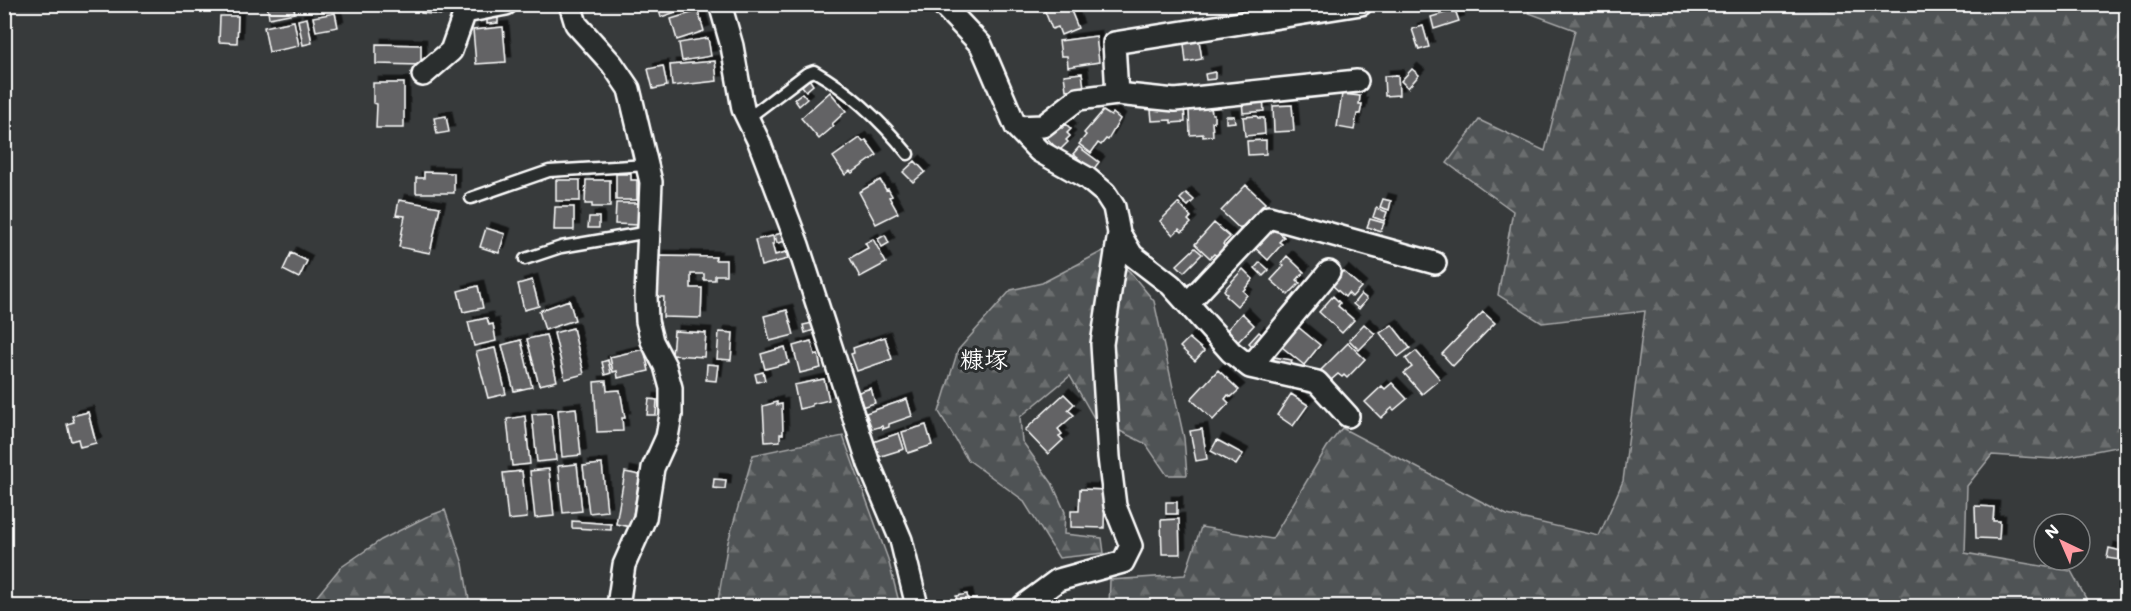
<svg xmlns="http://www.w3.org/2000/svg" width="2131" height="611" font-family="Mali,'Klee One',sans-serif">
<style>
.forest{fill:url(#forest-firs);stroke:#a8a9aa;stroke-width:1.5}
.building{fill:#636465;stroke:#fff;stroke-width:1.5;filter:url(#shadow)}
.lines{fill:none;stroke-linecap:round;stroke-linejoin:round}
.lane-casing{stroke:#fff;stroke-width:15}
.street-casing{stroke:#fff;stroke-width:26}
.lane{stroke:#2a2d2e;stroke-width:10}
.street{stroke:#2a2d2e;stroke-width:21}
.labels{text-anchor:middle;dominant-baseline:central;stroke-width:6;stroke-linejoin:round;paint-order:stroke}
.quarter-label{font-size:24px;font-weight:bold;fill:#fff;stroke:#2a2d2e}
</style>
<defs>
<pattern id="forest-firs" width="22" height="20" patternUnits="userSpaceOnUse" patternTransform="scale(1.5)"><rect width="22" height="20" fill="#505354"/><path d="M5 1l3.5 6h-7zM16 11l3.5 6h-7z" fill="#6a6d6e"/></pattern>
<filter id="shadow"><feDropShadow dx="5.5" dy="-5.5" stdDeviation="0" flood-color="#0009"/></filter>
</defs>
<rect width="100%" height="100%" fill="#373a3b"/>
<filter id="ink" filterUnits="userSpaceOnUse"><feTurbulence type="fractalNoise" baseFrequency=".0167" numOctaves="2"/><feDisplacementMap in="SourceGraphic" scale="12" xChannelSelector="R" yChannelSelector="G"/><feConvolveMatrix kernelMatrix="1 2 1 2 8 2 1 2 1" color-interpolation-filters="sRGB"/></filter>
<g filter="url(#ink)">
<path class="forest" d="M 1526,5 L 2126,5 L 2126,445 L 2054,459 L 1992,455 L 1967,486 L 1965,553 L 2071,571 L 2090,606 L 1109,606 L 1110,580 L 1185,575 L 1201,527 L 1272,539 L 1327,447 L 1342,428 L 1507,515 L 1599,536 L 1623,481 L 1645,311 L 1542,323 L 1498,295 L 1513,211 L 1447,163 L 1479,120 L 1545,151 L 1575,30 L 1529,13 Z
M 1105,250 L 1130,272 L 1154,301 L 1184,438 L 1187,475 L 1167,475 L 1146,444 L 1094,418 L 1070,376 L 1020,417 L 1022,441 L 1052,483 L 1065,512 L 1064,534 L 1102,538 L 1104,553 L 1059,558 L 1023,500 L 967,459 L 939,412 L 958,350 L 1011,290 L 1042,283 Z
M 843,436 L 888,559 L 900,606 L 717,606 L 728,542 L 753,455 Z
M 445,510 L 463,564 L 470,606 L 309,606 L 340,568 L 381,540 L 426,517 Z"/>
<path class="building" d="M 267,4 L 293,4 L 295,13 L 269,18 Z
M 422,4 L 443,4 L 442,15 L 421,13 Z
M 657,4 L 694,4 L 694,6 L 661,17 Z
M 1042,4 L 1060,4 L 1062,8 L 1069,6 L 1078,28 L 1061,35 L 1058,27 L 1052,29 Z
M 1455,10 L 1459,21 L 1434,29 L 1431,17 Z
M 698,11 L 704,31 L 677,40 L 671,19 Z
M 335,13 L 338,27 L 316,31 L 313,17 Z
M 498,15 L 498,23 L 487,24 L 487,16 Z
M 220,16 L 238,16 L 237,43 L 219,42 Z
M 307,18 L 312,43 L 303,45 L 298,20 Z
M 294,21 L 299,46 L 269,52 L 264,27 Z
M 1423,26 L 1429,47 L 1419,50 L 1412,29 Z
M 503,27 L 506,62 L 476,64 L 473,30 Z
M 1096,36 L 1099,62 L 1068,67 L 1067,56 L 1061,56 L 1059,41 Z
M 708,38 L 711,56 L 682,61 L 679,43 Z
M 1199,41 L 1202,59 L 1186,62 L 1184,44 Z
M 376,44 L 421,45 L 421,65 L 376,64 Z
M 715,61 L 717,81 L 672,86 L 670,65 Z
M 663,66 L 667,86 L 653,89 L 648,69 Z
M 1412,69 L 1419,75 L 1408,88 L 1401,81 Z
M 1215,72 L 1215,79 L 1206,80 L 1205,74 Z
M 1082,73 L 1084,88 L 1066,90 L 1064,75 Z
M 1398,75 L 1399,95 L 1385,96 L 1384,76 Z
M 809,79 L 813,85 L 806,91 L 802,86 Z
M 373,83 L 404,83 L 404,128 L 376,128 L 377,104 L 373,103 Z
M 830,92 L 846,111 L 832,124 L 834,126 L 819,139 L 801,118 Z
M 802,93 L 807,99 L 799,106 L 794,99 Z
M 1342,94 L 1360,96 L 1359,104 L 1362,104 L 1360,114 L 1357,114 L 1354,130 L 1337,127 Z
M 1263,98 L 1264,111 L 1243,113 L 1242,100 Z
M 1292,105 L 1294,131 L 1274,132 L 1273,106 Z
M 1184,108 L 1185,122 L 1171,123 L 1171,120 L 1152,121 L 1151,110 Z
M 1211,108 L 1212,114 L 1214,114 L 1214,122 L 1212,122 L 1213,136 L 1203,137 L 1203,134 L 1190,135 L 1189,110 Z
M 1103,111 L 1111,116 L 1113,113 L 1120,119 L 1108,140 L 1106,139 L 1101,145 L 1098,143 L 1091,153 L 1079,144 L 1086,135 L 1084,133 Z
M 446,116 L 449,132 L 437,134 L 434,118 Z
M 1226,116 L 1234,116 L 1235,122 L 1226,123 Z
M 1257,116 L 1258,118 L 1264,118 L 1265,134 L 1245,136 L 1243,117 Z
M 1059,124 L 1062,128 L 1066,124 L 1071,129 L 1067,133 L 1070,136 L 1066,140 L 1068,142 L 1059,151 L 1046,137 Z
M 860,138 L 863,142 L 866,140 L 877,155 L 852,173 L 850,171 L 845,175 L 833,157 Z
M 1266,140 L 1266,154 L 1248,155 L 1247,141 Z
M 1079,147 L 1099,162 L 1093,170 L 1073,154 Z
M 915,161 L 925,172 L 913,182 L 903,172 Z
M 424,172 L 454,173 L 454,193 L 416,193 L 416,178 L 424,178 Z
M 616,174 L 631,174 L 631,180 L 637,180 L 637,200 L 616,200 Z
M 556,180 L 580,180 L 580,201 L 556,201 Z
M 586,180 L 610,180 L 610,207 L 592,207 L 592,204 L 585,204 Z
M 880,180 L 886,190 L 888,189 L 892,196 L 889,197 L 898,213 L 876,224 L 859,192 Z
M 1246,185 L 1265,203 L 1240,229 L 1221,211 Z
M 1186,193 L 1194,200 L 1188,206 L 1180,199 Z
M 1383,199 L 1391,201 L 1389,210 L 1380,207 Z
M 399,200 L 440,207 L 430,253 L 399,247 L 405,216 L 396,215 Z
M 616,203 L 639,203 L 639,225 L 615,224 Z
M 1178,203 L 1191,217 L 1188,220 L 1191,223 L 1182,232 L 1179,229 L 1173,235 L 1160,221 Z
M 555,207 L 574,207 L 574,230 L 554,230 Z
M 1376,208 L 1387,212 L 1384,221 L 1373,217 Z
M 589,217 L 599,217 L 599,228 L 588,228 Z
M 1370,219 L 1384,223 L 1381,231 L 1367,227 Z
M 1214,223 L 1230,237 L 1223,244 L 1225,247 L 1217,256 L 1214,254 L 1210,258 L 1195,244 Z
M 1272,226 L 1284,237 L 1279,242 L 1282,244 L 1268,260 L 1254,247 Z
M 486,228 L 505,234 L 499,253 L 480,247 Z
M 785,232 L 787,241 L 777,243 L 775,235 Z
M 885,235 L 889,243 L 882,247 L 878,239 Z
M 773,236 L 774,244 L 772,244 L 775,255 L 786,252 L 788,259 L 761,266 L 755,240 Z
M 873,239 L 886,263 L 860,277 L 850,258 L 868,248 L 865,243 Z
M 1195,248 L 1202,254 L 1184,272 L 1177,265 Z
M 291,253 L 307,261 L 299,278 L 283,270 Z
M 658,256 L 716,257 L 715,260 L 726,260 L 726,275 L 715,275 L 715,280 L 704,280 L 704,274 L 691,274 L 691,288 L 702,288 L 701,318 L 663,317 L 664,297 L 657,297 Z
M 1287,256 L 1304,272 L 1297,280 L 1300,283 L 1288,295 L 1271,280 L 1284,266 L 1281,263 Z
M 1260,262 L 1269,270 L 1263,276 L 1255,268 Z
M 1243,269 L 1253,279 L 1243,291 L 1247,295 L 1237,306 L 1226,296 L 1227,294 L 1224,290 Z
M 1343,271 L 1361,287 L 1352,297 L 1348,293 L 1345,297 L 1331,284 Z
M 532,280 L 539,306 L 524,310 L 518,284 Z
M 478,286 L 483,308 L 463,312 L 458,291 Z
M 1361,294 L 1367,299 L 1359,309 L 1353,304 Z
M 1333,296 L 1340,303 L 1338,306 L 1354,320 L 1342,333 L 1319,312 Z
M 569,300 L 575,320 L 545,330 L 539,311 Z
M 787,310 L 794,335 L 770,341 L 764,316 Z
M 1483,312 L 1495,323 L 1453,366 L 1442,354 Z
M 1242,313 L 1254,325 L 1238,342 L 1226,331 Z
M 487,318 L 489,325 L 493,324 L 496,341 L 474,346 L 468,322 Z
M 813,323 L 814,330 L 805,333 L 803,325 Z
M 1364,324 L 1375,334 L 1359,350 L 1349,340 Z
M 1392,325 L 1410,348 L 1398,357 L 1380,333 Z
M 1298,327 L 1320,345 L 1304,365 L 1282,347 Z
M 573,328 L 584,374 L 565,379 L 554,333 Z
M 674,331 L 706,333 L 704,357 L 672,355 Z
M 719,332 L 733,333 L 731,360 L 717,359 Z
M 1259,332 L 1265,337 L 1255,349 L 1249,343 Z
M 546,335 L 557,381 L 539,385 L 527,339 Z
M 885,337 L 892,359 L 857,371 L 851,354 L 854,353 L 853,348 Z
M 1189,338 L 1204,351 L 1195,361 L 1180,347 Z
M 521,340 L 532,387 L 514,391 L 502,345 Z
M 811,341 L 815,355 L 818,354 L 821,368 L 800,373 L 793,346 Z
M 1348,343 L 1365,359 L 1347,378 L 1344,375 L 1342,377 L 1338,374 L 1331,380 L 1321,370 Z
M 785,347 L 789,363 L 765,369 L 761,354 Z
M 495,348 L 506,394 L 488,398 L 476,352 Z
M 644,349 L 649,371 L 618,378 L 617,371 L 613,372 L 610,357 Z
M 1416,351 L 1440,379 L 1422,394 L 1404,373 L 1412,367 L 1406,359 Z
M 1274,357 L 1292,360 L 1291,366 L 1273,364 Z
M 608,360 L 611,373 L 605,375 L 602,362 Z
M 707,364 L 718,365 L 716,381 L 706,380 Z
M 1218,370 L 1239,390 L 1231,397 L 1228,395 L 1225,399 L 1229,403 L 1213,420 L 1191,399 Z
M 763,372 L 765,380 L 757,382 L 755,374 Z
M 824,379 L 829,400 L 812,404 L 812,406 L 799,409 L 794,385 Z
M 606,381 L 607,391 L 620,390 L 625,418 L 622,418 L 623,431 L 597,432 L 594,382 Z
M 1392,383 L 1407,399 L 1394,410 L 1392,408 L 1381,418 L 1365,402 L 1382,386 L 1385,389 Z
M 871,388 L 875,403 L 861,407 L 856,393 Z
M 1064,394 L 1074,404 L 1068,410 L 1074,415 L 1058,429 L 1062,434 L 1059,436 L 1063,440 L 1048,454 L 1025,430 Z
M 1291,394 L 1308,405 L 1293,426 L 1277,415 Z
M 649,399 L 657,400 L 656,415 L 647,415 Z
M 907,399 L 912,416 L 889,424 L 889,427 L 883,429 L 882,426 L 872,429 L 866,413 Z
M 777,402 L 777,405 L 782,404 L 783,434 L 780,434 L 780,441 L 765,442 L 763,406 Z
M 576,408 L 581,455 L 562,457 L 558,410 Z
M 88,412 L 96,443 L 80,447 L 78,439 L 71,441 L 67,424 L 74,422 L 72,416 Z
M 551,413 L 556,460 L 537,462 L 532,414 Z
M 525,416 L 530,464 L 512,466 L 507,419 Z
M 926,425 L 932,445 L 908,453 L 902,432 Z
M 1202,429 L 1207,459 L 1196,461 L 1190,431 Z
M 899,433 L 904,449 L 878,457 L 873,442 Z
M 1217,440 L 1243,454 L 1236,465 L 1211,451 Z
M 577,464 L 582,511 L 563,513 L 558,466 Z
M 602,464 L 607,511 L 589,513 L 583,466 Z
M 549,469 L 554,516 L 535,518 L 530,471 Z
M 522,471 L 527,518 L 508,520 L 503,473 Z
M 625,472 L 640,475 L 631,527 L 616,524 Z
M 714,479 L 726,480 L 725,489 L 713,488 Z
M 1080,489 L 1105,490 L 1104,528 L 1071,527 L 1071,511 L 1079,511 Z
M 1166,502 L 1177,502 L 1177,514 L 1166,514 Z
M 1975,506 L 1994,507 L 1993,521 L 2000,521 L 1999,539 L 1976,538 Z
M 1179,519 L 1180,554 L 1162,554 L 1161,520 Z
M 572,521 L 611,524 L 611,530 L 572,528 Z
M 2109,548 L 2121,551 L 2119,560 L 2107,558 Z
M 967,594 L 969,606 L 939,606 L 958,603 L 956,596 Z"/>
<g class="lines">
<defs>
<path id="lane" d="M 748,118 L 806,74 L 814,71 C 851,92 882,122 908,154
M 471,198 L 549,171 L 647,165
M 525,259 L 561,247 L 649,232"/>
<path id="street" d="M 570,4 L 576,24 L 612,64 L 629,89 L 651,182 L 646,297 L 647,321 L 652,341 L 665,366 L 671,388 L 671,415 L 667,437 L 653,468 L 645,518 L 624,565 L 618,606
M 720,4 L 732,46 L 743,109 L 759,142 L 798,245 L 869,464 L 901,540 L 917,606
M 942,4 L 981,45 L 1016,127 L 1039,151 L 1087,178 L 1105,193 L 1114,207 L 1119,233 L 1132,255 L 1171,285 L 1231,352 L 1250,367 L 1317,382 L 1348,416
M 423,75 L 451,51 L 465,12 L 506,4
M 1117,94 L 1114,43 L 1361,4
M 1016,127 L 1043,126 L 1078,99 L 1117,94 L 1175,100 L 1357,81
M 1188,303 L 1269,217 L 1435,263
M 1250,367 L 1329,272
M 1023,606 L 1058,580 L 1123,562 L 1131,546 L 1115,506 L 1109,457 L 1102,344 L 1119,233"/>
</defs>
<use href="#lane" class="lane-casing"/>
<use href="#street" class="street-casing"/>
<use href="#lane" class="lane"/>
<use href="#street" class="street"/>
</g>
</g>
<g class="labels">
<g class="quarter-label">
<text x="984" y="358">糠塚</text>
</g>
</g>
<rect width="2131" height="611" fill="none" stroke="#2a2d2e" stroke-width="24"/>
<rect x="12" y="12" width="2107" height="587" fill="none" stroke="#fff" stroke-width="2" filter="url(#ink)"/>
<g transform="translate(2062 542) rotate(316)"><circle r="28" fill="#2a2d2e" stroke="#7f8182" stroke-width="1.5"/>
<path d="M0-4.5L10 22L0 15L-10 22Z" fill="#ff9aa2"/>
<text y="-9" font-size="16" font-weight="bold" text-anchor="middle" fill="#ffffff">N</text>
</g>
</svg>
